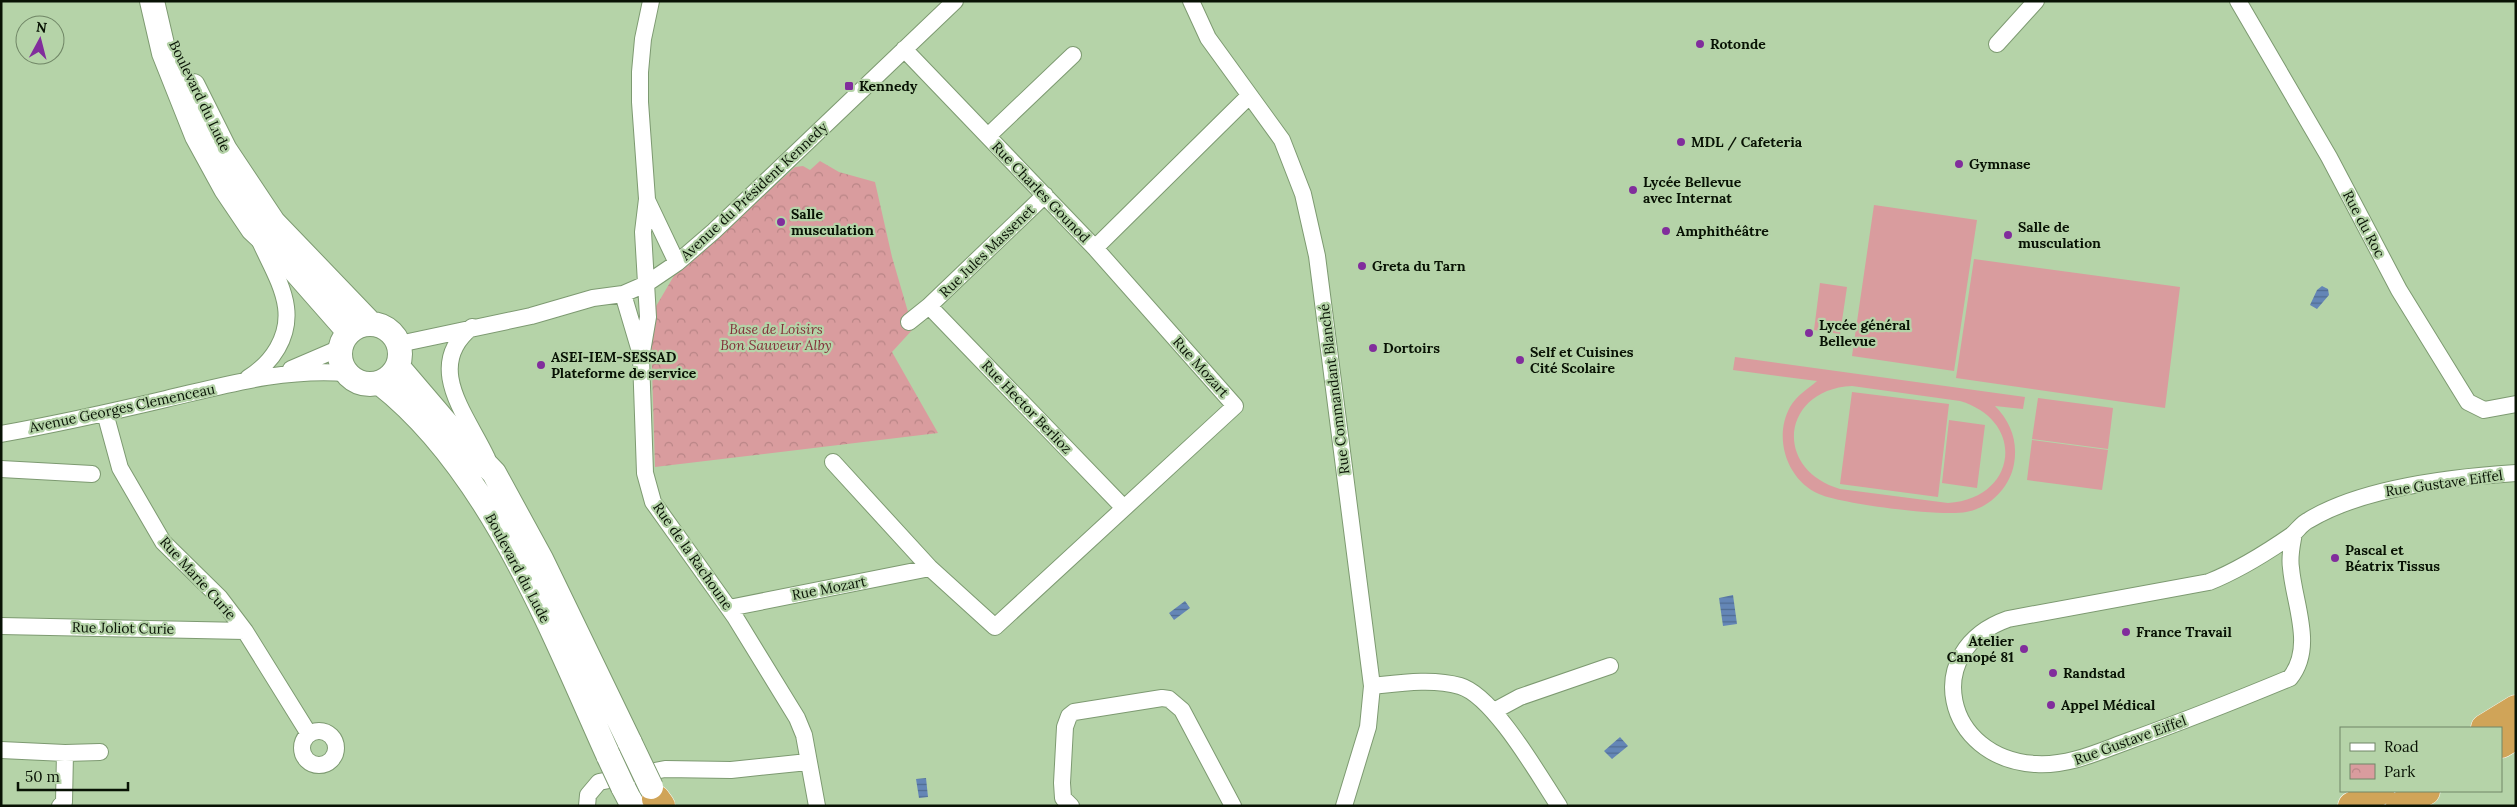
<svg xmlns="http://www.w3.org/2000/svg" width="2517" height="807" font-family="Lora,serif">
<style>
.grass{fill:#d99c9e;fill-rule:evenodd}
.park{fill:url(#park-crowns)}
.water{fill:url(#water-rules)}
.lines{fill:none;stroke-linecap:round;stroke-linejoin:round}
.minor-casing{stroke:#7d9a71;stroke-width:18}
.secondary-casing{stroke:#7d9a71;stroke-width:26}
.trunk-casing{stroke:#fff;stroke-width:29}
.minor{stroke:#fff;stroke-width:16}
.secondary{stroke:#fff;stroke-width:24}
.trunk{stroke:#d0a458;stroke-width:28}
.secondary-bridge-casing{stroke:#7d9a71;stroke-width:26;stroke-linecap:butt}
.secondary-bridge{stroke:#fff;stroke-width:24}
.poi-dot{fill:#812d9c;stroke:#b5d3a8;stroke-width:2}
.labels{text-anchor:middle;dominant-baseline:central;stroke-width:4.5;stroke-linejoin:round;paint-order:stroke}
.poi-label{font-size:14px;font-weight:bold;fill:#081204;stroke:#b5d3a8;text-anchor:start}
.street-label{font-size:14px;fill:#081204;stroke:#b5d3a8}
.park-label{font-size:14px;font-style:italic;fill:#823039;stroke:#b5d3a8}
</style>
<defs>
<pattern id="park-crowns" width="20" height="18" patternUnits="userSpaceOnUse" patternTransform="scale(1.25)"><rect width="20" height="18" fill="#d99c9e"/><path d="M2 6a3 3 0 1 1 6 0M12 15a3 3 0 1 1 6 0" fill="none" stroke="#b98586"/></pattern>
<pattern id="water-rules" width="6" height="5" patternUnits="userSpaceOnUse" patternTransform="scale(1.25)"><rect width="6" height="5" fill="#6486b6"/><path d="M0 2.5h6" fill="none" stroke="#506c92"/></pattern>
</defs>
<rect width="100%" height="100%" fill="#b5d3a8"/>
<path class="grass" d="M 1874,205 L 1977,220 L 1954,371 L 1852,356 Z
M 1974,259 L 2180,287 L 2165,408 L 1956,378 Z
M 1820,283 L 1847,287 L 1840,334 L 1814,330 Z
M 1735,357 L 2025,397 L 2023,409 L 1995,406 C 2011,422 2018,442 2014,464 C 2010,487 1990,508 1966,512 C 1943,517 1841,504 1819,494 C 1787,480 1773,438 1790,407 C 1797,395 1808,389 1817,381 L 1733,370 ZM 1852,386 L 1960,401 C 2027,421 2017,499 1948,503 L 1840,489 C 1772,469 1782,389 1852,386 Z
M 1852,392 L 1949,404 L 1938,497 L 1840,484 Z
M 2038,398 L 2113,408 L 2108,449 L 2032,439 Z
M 1949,420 L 1985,425 L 1977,488 L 1942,483 Z
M 2032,440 L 2108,450 L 2102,490 L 2027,480 Z"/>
<path class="park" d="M 820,161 L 839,172 L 875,182 L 892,257 L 913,329 L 892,352 L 938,433 L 655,467 L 651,336 L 655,308 L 675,274 L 795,167 L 803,166 L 810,170 Z"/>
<path class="water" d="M 2322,286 L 2328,289 L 2329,295 L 2317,309 L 2310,305 L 2317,290 Z
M 1733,595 L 1737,624 L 1723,626 L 1719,598 Z
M 1185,601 L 1190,608 L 1174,620 L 1169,613 Z
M 1620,737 L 1628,746 L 1612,759 L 1604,751 Z
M 926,778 L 928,797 L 919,798 L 916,779 Z"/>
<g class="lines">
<defs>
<path id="minor" d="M 651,1 L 643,39 L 640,72 L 640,102 L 647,199 L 643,232 L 648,317 L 641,358 L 645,473 L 653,502 L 735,617 L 797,718 L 804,735 L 817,806
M 1191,1 L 1208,38 L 1282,140 L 1303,194 L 1317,256 L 1372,686 L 1368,727 L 1344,806
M 2238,1 L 2329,157 L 2399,290 L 2468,402 L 2484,410 L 2516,404
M 1997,44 L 2036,1
M 988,136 L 1073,55
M 647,200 L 677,263
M 1095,248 L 1248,97
M 623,294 L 639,348
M 929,306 L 1124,508
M 909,322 L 929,306 L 1045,195
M 472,327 C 423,366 467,415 487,458
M 399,344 L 531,316 L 593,298 L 623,294 L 646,284 L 677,263 L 714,231 L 955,1
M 291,369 L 340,348
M 248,378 C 272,363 290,337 286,307 C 283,284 268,260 259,239
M 105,413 L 120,468 L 163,542 L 220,598 L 245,631 L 309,734
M 1,434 C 56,424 111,412 166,399 C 226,385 284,368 346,373
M 833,462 L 930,568 L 995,627 L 1235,406 L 1095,248 L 904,49
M 1,469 L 92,474
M 2294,533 C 2292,545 2289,556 2291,568 C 2294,604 2315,647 2290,678 C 2237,700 2184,721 2131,740 C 2100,751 2070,766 2036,764 C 1944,759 1920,650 2008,619 L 2209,582 C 2239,570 2266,553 2292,535 C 2298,530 2302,523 2309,520 C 2362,488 2454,477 2516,473
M 729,608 L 930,568
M 1,626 L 245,631
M 1372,686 C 1400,683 1433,678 1460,686 C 1494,696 1539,776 1559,806
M 1494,711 L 1520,697 L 1610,666
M302 748a17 17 0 1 1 34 0a17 17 0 1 1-34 0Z
M 1,750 L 65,753 L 64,802 L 60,806
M 65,753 L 100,752
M 587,806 L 588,795 L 599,782 L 665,769 L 731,770 L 808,762
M 1071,806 L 1063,798 L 1062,783 L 1065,727 L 1069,716 L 1074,712 L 1162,698 L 1169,699 L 1182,710 L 1233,806"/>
<path id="secondary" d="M 152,1 L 164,53 L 197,136 L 226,189 L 253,229 L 284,258 L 349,332
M 193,86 L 225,150 L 273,222 L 370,323
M340 354a30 30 0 1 1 60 0a30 30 0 1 1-60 0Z
M 398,367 L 445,422 L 494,473 L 541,559 L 630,743
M 380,383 C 491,470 552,631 609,757
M 623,787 L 633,806"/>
<path id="trunk" d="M 2485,728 L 2516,709
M 2501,744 L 2516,735
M 656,799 L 661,806
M 2352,806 L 2380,791
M 2400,806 L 2426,791"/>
</defs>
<use href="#minor" class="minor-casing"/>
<use href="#secondary" class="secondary-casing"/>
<use href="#trunk" class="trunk-casing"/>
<use href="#minor" class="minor"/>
<use href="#secondary" class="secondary"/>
<use href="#trunk" class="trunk"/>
<defs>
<path id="secondary-bridge" d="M 630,743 L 651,787
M 609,757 L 623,787"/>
</defs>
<use href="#secondary-bridge" class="secondary-bridge-casing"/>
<use href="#secondary-bridge" class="secondary-bridge"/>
</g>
<g class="poi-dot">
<circle cx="1700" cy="44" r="5"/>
<rect x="844" y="81" width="10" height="10" rx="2.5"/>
<circle cx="1681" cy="142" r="5"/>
<circle cx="1959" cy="164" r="5"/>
<circle cx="1633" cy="190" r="5"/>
<circle cx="781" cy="222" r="5"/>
<circle cx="1666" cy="231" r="5"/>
<circle cx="2008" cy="235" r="5"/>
<circle cx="1362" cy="266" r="5"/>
<circle cx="1809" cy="333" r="5"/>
<circle cx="1373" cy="348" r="5"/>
<circle cx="1520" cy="360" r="5"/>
<circle cx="541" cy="365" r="5"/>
<circle cx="2335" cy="558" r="5"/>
<circle cx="2126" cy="632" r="5"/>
<circle cx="2024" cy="649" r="5"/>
<circle cx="2053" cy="673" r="5"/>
<circle cx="2051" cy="705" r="5"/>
</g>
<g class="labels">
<g class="poi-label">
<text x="1710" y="44">Rotonde</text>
<text x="859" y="86">Kennedy</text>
<text x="1691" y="142">MDL / Cafeteria</text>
<text x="1969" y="164">Gymnase</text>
<text x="1643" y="182">Lycée Bellevue<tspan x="1643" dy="16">avec Internat</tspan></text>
<text x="791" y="214">Salle<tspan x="791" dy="16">musculation</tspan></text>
<text x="2018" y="227">Salle de<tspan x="2018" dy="16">musculation</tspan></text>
<text x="1676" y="231">Amphithéâtre</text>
<text x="1372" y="266">Greta du Tarn</text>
<text x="1819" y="325">Lycée général<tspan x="1819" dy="16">Bellevue</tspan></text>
<text x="1383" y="348">Dortoirs</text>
<text x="1530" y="352">Self et Cuisines<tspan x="1530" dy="16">Cité Scolaire</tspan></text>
<text x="551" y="357">ASEI-IEM-SESSAD<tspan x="551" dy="16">Plateforme de service</tspan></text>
<text x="2345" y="550">Pascal et<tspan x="2345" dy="16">Béatrix Tissus</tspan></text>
<text x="2136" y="632">France Travail</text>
<text x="2014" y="641" text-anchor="end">Atelier<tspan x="2014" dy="16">Canopé 81</tspan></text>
<text x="2063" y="673">Randstad</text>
<text x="2061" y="705">Appel Médical</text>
</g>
<g class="street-label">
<text transform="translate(200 96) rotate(64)">Boulevard du Lude</text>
<text transform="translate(754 191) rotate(-43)">Avenue du Président Kennedy</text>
<text transform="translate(1041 192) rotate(46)">Rue Charles Gounod</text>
<text transform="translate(2364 224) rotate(62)">Rue du Roc</text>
<text transform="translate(987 251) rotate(-44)">Rue Jules Massenet</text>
<text transform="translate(1201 367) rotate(48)">Rue Mozart</text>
<text transform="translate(1334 389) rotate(-97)">Rue Commandant Blanché</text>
<text transform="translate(1027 407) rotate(46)">Rue Hector Berlioz</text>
<text transform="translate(122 408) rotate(-12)">Avenue Georges Clemenceau</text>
<text transform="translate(2444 483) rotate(-8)">Rue Gustave Eiffel</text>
<text transform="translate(693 556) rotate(55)">Rue de la Rachoune</text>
<text transform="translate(518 568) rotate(62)">Boulevard du Lude</text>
<text transform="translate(198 578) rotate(48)">Rue Marie Curie</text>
<text transform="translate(829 588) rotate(-11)">Rue Mozart</text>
<text transform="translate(123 628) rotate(1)">Rue Joliot Curie</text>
<text transform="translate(2130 740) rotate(-20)">Rue Gustave Eiffel</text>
</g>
<g class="park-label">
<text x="776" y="329">Base de Loisirs<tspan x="776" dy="16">Bon Sauveur Alby</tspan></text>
</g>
</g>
<rect width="2517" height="807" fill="none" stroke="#081204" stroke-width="5"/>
<rect x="2340" y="727" width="162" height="65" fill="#b5d3a8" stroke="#708666"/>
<rect x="2350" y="743" width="25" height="8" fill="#ffffff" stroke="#708666"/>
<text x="2384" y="752" font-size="15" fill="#081204">Road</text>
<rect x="2350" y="764" width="25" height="15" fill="url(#park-crowns)" stroke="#708666"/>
<text x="2384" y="777" font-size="15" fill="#081204">Park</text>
<g transform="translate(40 40) rotate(7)"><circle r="24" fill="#b5d3a8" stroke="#708666"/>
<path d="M0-4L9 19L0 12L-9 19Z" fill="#812d9c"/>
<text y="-8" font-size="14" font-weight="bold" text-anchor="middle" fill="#081204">N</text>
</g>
<path d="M18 782v8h110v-8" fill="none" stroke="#081204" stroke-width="2.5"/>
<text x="25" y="782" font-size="15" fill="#081204" stroke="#b5d3a8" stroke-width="4" paint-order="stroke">50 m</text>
</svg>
